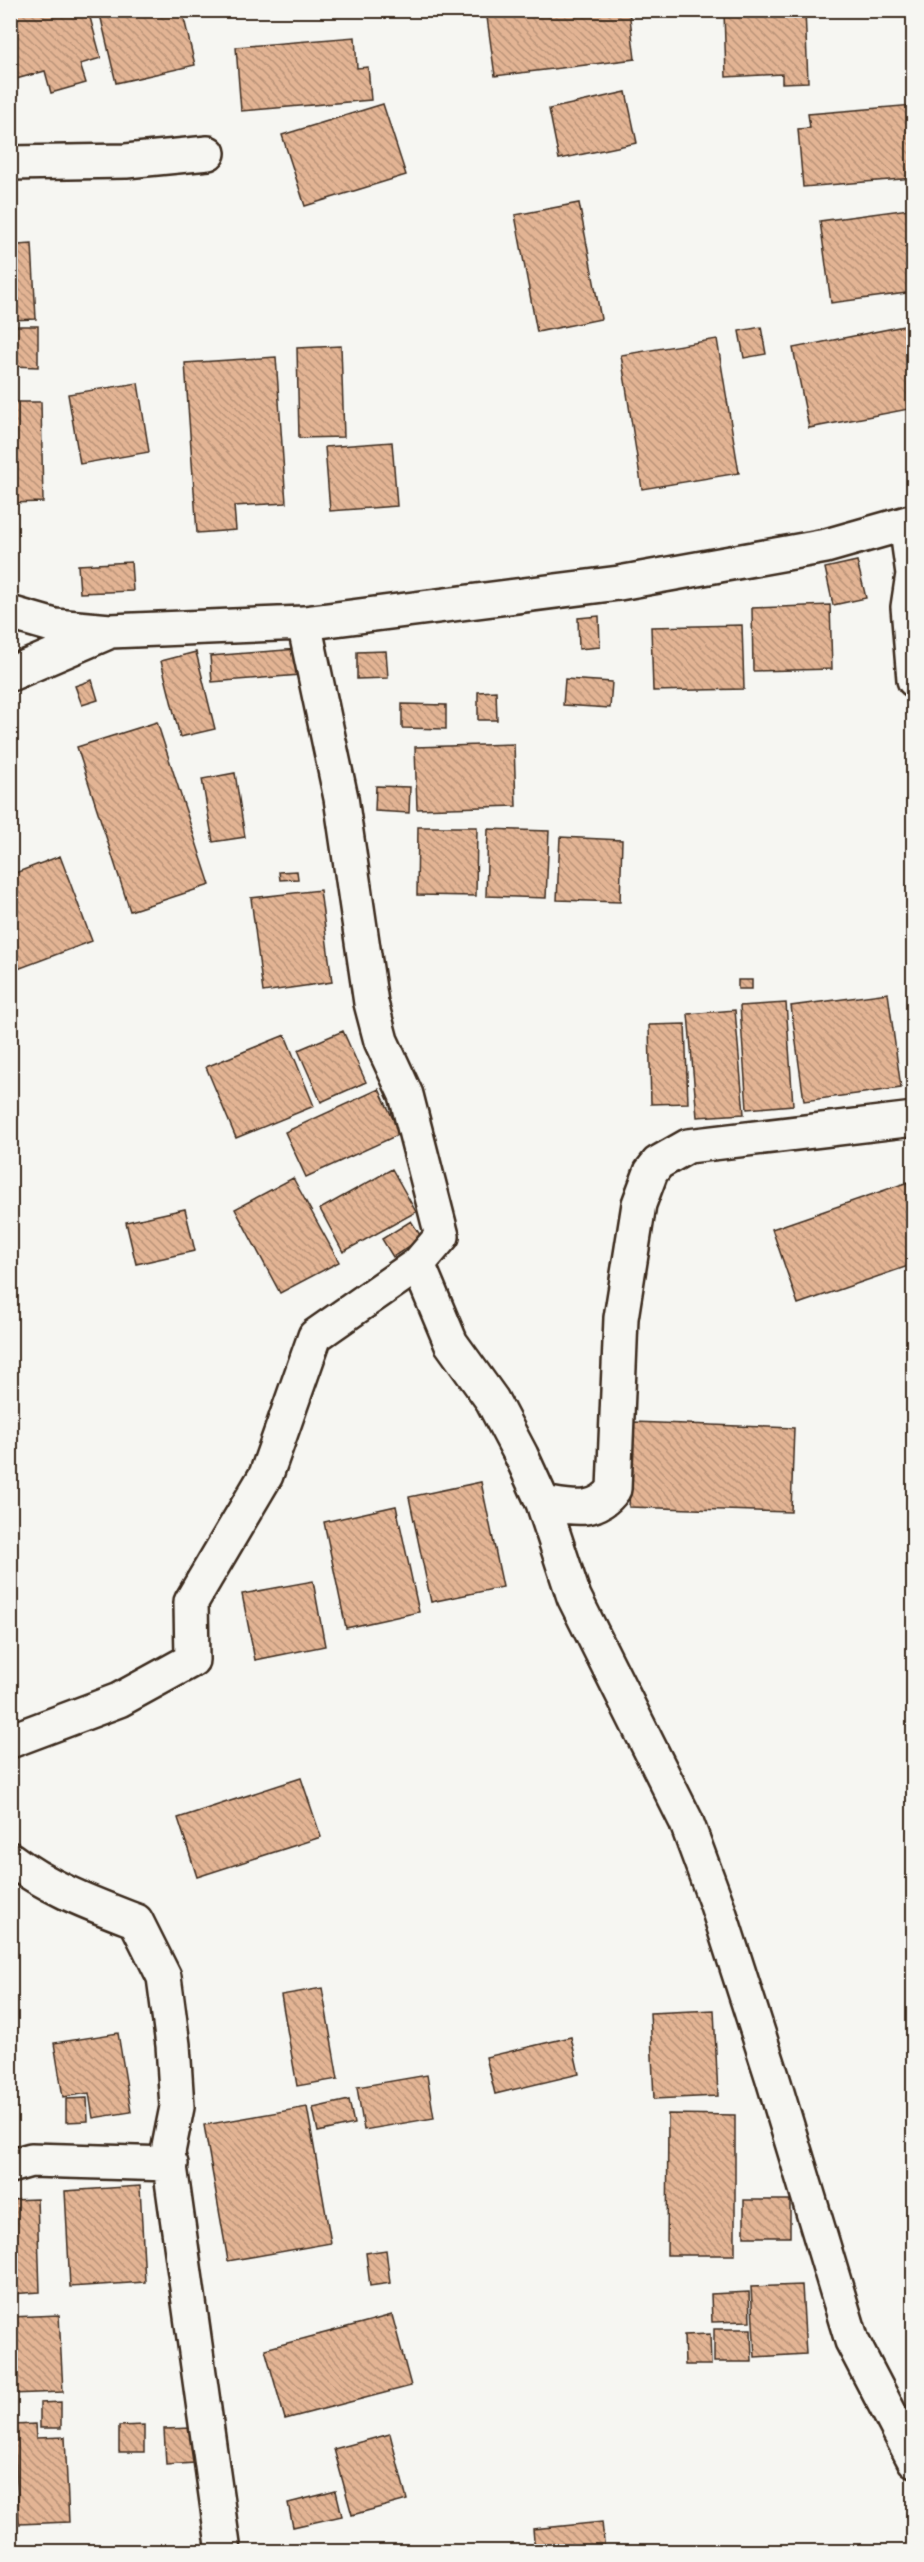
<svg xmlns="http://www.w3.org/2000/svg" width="924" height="2562" font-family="Dekko,sans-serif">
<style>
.building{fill:url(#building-back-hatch);stroke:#3b2a1e;stroke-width:1.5}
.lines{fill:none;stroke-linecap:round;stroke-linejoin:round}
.street-casing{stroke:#3b2a1e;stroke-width:38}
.street{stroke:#f6f6f2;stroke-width:33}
</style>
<defs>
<pattern id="building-back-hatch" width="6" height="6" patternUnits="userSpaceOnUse" patternTransform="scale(1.5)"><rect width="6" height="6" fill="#e3b494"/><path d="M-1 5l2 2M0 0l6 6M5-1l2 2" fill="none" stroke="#b99378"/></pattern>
</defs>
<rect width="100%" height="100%" fill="#f6f6f2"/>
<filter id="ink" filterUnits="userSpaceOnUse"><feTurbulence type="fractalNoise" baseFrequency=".0167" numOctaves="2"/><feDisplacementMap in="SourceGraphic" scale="12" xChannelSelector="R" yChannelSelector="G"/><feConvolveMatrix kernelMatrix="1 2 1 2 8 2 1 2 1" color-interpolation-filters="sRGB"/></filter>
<g filter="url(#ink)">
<path class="building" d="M 10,10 L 88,10 L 101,58 L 80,64 L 86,83 L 51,93 L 45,71 L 16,79 L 10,59 Z
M 99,10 L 182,10 L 195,65 L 116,83 Z
M 486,10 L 629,10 L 635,59 L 495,76 Z
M 805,10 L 808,82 L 782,83 L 782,74 L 726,77 L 724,11 Z
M 355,37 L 357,68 L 368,67 L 371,100 L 241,111 L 236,47 Z
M 626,92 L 637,143 L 559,159 L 549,109 Z
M 383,104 L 406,175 L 305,206 L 282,135 Z
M 914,105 L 914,178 L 803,187 L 798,129 L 810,128 L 808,114 Z
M 579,203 L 601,319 L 537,332 L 515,215 Z
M 909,209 L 914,241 L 914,292 L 831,303 L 820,221 Z
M 10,217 L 16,217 L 18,245 L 32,244 L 36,319 L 10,320 Z
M 914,324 L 914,408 L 809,428 L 793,348 Z
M 10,326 L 38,326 L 38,367 L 10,366 Z
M 761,327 L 766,354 L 744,358 L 739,331 Z
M 717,339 L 739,473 L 642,489 L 621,355 Z
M 341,346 L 344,437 L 299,438 L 297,348 Z
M 276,357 L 286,503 L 234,506 L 236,530 L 197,533 L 185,363 Z
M 138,383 L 149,452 L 80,464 L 68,394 Z
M 10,402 L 41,402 L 43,502 L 10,503 Z
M 392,442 L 397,506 L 330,511 L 325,447 Z
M 857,561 L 866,598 L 833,605 L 825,568 Z
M 131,562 L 133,591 L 80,593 L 78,565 Z
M 830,605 L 832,669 L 753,671 L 752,608 Z
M 599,616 L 600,647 L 579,649 L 578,618 Z
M 742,625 L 744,689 L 653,691 L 651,627 Z
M 298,649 L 300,675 L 212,682 L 210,656 Z
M 386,651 L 388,678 L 357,679 L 357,652 Z
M 196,652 L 215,729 L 180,737 L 161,661 Z
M 565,679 L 612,682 L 610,708 L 563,705 Z
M 92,680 L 98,700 L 82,705 L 75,686 Z
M 496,691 L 497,720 L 478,720 L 478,692 Z
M 402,704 L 446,705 L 446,729 L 402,728 Z
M 157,722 L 210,885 L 130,911 L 77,747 Z
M 514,744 L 516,806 L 417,809 L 415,747 Z
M 235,773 L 245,837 L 213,842 L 202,779 Z
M 376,786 L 410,787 L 409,813 L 375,811 Z
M 418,827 L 477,827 L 476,896 L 417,895 Z
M 488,829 L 549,831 L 546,898 L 486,896 Z
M 560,837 L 622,840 L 620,902 L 557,900 Z
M 60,856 L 92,941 L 10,972 L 10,875 Z
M 297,871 L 298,879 L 280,880 L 279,872 Z
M 320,890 L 332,982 L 263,992 L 251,898 Z
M 738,980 L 752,980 L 752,989 L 738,989 Z
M 888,993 L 901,1088 L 804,1101 L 791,1006 Z
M 786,1003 L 793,1105 L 747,1109 L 740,1006 Z
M 735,1010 L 744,1114 L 697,1117 L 688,1014 Z
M 685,1024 L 688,1103 L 651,1104 L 649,1025 Z
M 343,1031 L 366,1082 L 321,1102 L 298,1050 Z
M 285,1035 L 314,1106 L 236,1138 L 206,1067 Z
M 379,1089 L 400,1134 L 306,1177 L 285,1132 Z
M 392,1169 L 416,1212 L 343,1252 L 320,1209 Z
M 293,1178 L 339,1262 L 280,1293 L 235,1209 Z
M 914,1180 L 914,1264 L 798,1304 L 772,1229 Z
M 185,1209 L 195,1251 L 136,1264 L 126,1222 Z
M 411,1221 L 422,1238 L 393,1257 L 382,1239 Z
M 633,1422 L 794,1428 L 791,1512 L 629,1507 Z
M 481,1482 L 503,1587 L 431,1602 L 409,1497 Z
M 396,1506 L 419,1612 L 346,1628 L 324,1522 Z
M 313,1581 L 325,1646 L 255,1660 L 242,1594 Z
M 301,1778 L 321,1837 L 197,1877 L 178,1818 Z
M 322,1988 L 338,2079 L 297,2086 L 281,1995 Z
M 714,2010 L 718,2096 L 654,2099 L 650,2013 Z
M 118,2033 L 131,2112 L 93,2118 L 89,2093 L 63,2097 L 54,2043 Z
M 571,2037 L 579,2074 L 495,2094 L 486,2057 Z
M 427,2075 L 434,2118 L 364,2130 L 357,2087 Z
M 87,2098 L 88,2121 L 66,2122 L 66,2099 Z
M 349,2100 L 354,2124 L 318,2132 L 313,2108 Z
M 307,2107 L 331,2243 L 228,2261 L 204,2125 Z
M 668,2114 L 735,2115 L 735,2255 L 667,2255 Z
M 140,2186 L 145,2282 L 70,2287 L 65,2191 Z
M 37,2199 L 40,2292 L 10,2294 L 10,2200 Z
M 744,2200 L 790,2200 L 790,2237 L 744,2237 Z
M 386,2250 L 390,2283 L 370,2286 L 366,2253 Z
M 802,2285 L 806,2354 L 755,2357 L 751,2287 Z
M 749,2292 L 750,2321 L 712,2322 L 711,2294 Z
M 59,2315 L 63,2392 L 10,2394 L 10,2317 Z
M 392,2315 L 411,2386 L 285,2419 L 265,2349 Z
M 714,2329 L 751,2329 L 752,2362 L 714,2362 Z
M 710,2334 L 711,2365 L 685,2365 L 684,2335 Z
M 61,2402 L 61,2428 L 40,2428 L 40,2403 Z
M 35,2424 L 36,2438 L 65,2437 L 69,2522 L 19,2524 L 14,2425 Z
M 144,2425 L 144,2452 L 119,2452 L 119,2426 Z
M 192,2428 L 194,2463 L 166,2465 L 164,2429 Z
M 390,2434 L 407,2500 L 352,2515 L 334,2449 Z
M 336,2491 L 342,2516 L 293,2527 L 288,2503 Z
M 602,2522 L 605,2552 L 535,2552 L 533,2529 Z"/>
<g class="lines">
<defs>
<path id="street" d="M 10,163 L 126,161 L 208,153
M 906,524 L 913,574 L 908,607 L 914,680
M 10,613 L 55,626 L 110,631 L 304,623 L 619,583 L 826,546 L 914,521
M 304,623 L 341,798 L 371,1003 L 381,1041 L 406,1095 L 442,1236 L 418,1264 L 451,1343 L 492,1400 L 521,1455 L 543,1503 L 574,1597 L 686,1821 L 717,1905 L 772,2076 L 852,2341 L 914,2460
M 10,674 L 106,633
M 543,1503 C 570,1507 596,1515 614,1489 L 621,1318 L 639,1204 L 651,1172 L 658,1163 L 688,1146 L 914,1119
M 10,1741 L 119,1700 L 192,1660 L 191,1602 L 266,1475 L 315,1336 L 418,1264
M 10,1859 C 48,1888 92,1904 136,1921 L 164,1977 L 173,2045 L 177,2107 L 168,2152 L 224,2552
M 10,2166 L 31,2160 L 171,2164"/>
</defs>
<use href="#street" class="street-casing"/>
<use href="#street" class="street"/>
</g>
</g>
<rect width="924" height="2562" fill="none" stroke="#f6f6f2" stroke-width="36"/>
<rect x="18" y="18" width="888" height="2526" fill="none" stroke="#3b2a1e" stroke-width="2" filter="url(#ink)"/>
</svg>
